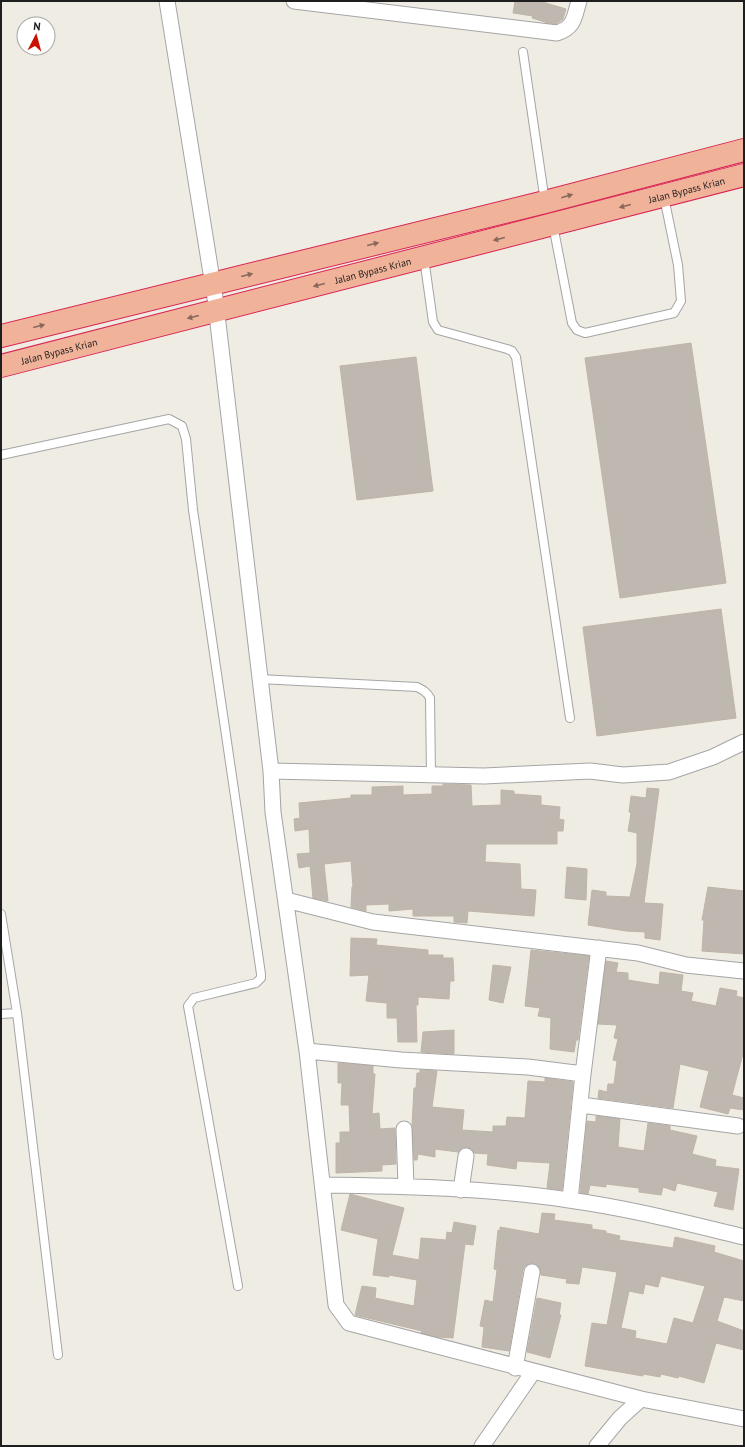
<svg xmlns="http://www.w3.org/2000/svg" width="745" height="1447" font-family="'PT Sans',sans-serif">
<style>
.building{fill:#bfb8b0;stroke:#c0b4a6;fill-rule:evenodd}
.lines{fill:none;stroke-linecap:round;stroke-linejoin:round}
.service-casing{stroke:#a5a5a5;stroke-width:10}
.minor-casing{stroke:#a5a5a5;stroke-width:17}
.trunk-casing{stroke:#d92554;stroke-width:24}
.service{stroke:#fff;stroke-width:8}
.minor{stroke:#fff;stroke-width:15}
.trunk{stroke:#f0b298;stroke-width:22}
.oneway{fill:#87685b}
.labels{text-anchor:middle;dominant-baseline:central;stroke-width:3;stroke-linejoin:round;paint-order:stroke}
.street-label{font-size:10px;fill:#1e1e1e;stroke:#fff}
</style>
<rect width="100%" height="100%" fill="#efece4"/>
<path class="building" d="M 515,1 L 539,1 L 566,9 L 563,19 L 556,24 L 548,23 L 532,18 L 533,16 L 513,13 Z
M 691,343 L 726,583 L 620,598 L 585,358 Z
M 416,357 L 433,491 L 357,500 L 340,366 Z
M 721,609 L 736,718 L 597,736 L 583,627 Z
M 443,784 L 471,785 L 472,806 L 501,805 L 501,790 L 514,791 L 514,794 L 541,796 L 541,805 L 560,807 L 559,819 L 564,820 L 563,831 L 557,831 L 557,844 L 486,844 L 485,862 L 520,864 L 521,889 L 536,890 L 534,916 L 468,911 L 467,923 L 454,922 L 454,916 L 413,916 L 413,909 L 389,911 L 389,904 L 366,905 L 366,911 L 351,907 L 352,887 L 353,887 L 351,861 L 324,864 L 328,901 L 313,898 L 310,866 L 299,868 L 297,854 L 310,853 L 309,829 L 295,831 L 294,819 L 300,818 L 299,803 L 351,798 L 351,795 L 372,795 L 372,787 L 403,786 L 403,795 L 432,794 L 432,786 L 443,786 Z
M 647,788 L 659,789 L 644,903 L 663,904 L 660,940 L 645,938 L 645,932 L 626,931 L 588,925 L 592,890 L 606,892 L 606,896 L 630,897 L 637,864 L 637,833 L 628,831 L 631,813 L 629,812 L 631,796 L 646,798 Z
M 567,867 L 587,869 L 586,900 L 565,898 Z
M 708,887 L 744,891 L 744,954 L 702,951 L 704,920 L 702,920 Z
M 351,938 L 377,939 L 376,945 L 428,950 L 428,955 L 443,955 L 443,958 L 453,958 L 454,981 L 450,981 L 449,999 L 418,997 L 418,1005 L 416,1005 L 417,1042 L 398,1042 L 397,1018 L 387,1018 L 387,1003 L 366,1001 L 369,975 L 350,976 Z
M 531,950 L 589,956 L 578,1040 L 576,1040 L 574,1052 L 550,1049 L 551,1018 L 538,1016 L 540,1008 L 525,1006 Z
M 606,961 L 618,963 L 616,972 L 628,973 L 628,980 L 659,985 L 660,972 L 683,975 L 681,991 L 693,993 L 691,1001 L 716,1006 L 720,988 L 737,991 L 736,996 L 744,998 L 744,1050 L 732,1095 L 744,1098 L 744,1110 L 730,1108 L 728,1114 L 700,1107 L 709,1071 L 680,1064 L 673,1108 L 598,1098 L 599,1090 L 607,1092 L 608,1084 L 614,1084 L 617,1061 L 613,1060 L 618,1039 L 614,1038 L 617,1025 L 598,1024 Z
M 493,965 L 511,967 L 503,1003 L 489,1000 Z
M 454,1030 L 454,1054 L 421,1052 L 423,1032 Z
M 338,1063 L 373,1066 L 373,1074 L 375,1074 L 372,1114 L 379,1113 L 380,1129 L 395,1128 L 396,1164 L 382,1165 L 382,1171 L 336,1173 L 336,1143 L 340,1143 L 340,1132 L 350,1132 L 349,1105 L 341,1105 L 342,1083 L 338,1083 Z
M 420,1070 L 437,1071 L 432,1107 L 464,1110 L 462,1130 L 493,1132 L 493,1126 L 506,1126 L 507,1117 L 525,1118 L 528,1081 L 545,1082 L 545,1078 L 573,1082 L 562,1190 L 547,1188 L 550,1163 L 517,1161 L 516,1169 L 487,1165 L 488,1154 L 474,1153 L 472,1149 L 467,1147 L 462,1148 L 458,1152 L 435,1149 L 435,1157 L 418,1154 L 417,1160 L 414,1160 L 412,1125 L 414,1088 L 416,1088 L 417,1073 L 420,1073 Z
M 596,1116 L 620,1119 L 618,1147 L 644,1151 L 648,1123 L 670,1126 L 670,1130 L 697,1136 L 692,1154 L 716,1160 L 715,1166 L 739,1169 L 733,1210 L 714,1206 L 718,1192 L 677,1183 L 675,1191 L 663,1187 L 661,1195 L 639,1192 L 639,1188 L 606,1184 L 606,1187 L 590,1185 L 588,1194 L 580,1193 L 587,1121 L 596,1122 Z
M 350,1194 L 404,1208 L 392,1255 L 419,1260 L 421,1238 L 446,1240 L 447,1232 L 452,1233 L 454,1222 L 476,1226 L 473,1245 L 465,1244 L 453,1338 L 438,1337 L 421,1333 L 422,1331 L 355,1315 L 362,1286 L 376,1288 L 375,1298 L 414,1306 L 417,1280 L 389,1275 L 389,1277 L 373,1275 L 378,1239 L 341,1230 Z
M 542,1213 L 555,1214 L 554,1220 L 592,1225 L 592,1229 L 606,1231 L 606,1233 L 620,1236 L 619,1240 L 673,1248 L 675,1237 L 715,1246 L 714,1252 L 744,1261 L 744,1301 L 724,1297 L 717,1321 L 744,1331 L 744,1350 L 716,1343 L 704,1383 L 679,1376 L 678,1378 L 661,1374 L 660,1377 L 643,1374 L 643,1376 L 585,1366 L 592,1323 L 607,1325 L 617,1272 L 582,1267 L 579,1284 L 566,1283 L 567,1279 L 541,1275 L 540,1269 L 533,1263 L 525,1266 L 523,1270 L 509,1351 L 482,1347 L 484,1327 L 480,1326 L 485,1300 L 493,1302 L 497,1270 L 494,1269 L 498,1230 L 500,1231 L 500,1227 L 539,1234 ZM 661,1276 L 705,1286 L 693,1323 L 674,1318 L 667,1344 L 635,1338 L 636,1331 L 621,1328 L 629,1291 L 643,1294 L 645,1284 L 658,1287 Z
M 537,1298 L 561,1303 L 559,1315 L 561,1315 L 550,1358 L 527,1352 Z"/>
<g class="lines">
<defs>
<path id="service" d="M 523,52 L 545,202
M 553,225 L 572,323 L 577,330 L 585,333 L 674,313 L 681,301 L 678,265 L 664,197
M 424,258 L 433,322 L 438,330 L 507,349 L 512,351 L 516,357 L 570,718
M 1,455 L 169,419 L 182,426 L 186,439 L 193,510 L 261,974 L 261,978 L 256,983 L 194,998 L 188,1006 L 238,1286
M 259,679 L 417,687 C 423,690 427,692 430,698 L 431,774
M 1,914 L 17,1013 L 58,1355
M 1,1014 L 17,1013"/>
<path id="minor" d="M 167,1 L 215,298 L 271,771 L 273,812 L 307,1051 L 336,1305 L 349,1323 L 641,1399 L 744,1419
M 294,1 L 557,33 C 575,27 574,17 579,1
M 271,771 L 484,776 L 590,771 L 623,775 L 669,772 L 713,757 L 744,742
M 286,900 L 373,922 L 638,953 L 686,965 L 744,971
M 307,1051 L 401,1060 L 528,1067 L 583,1074
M 581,1105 L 738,1126
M 404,1129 L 406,1186
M 323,1185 C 405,1186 488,1188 569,1200 C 628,1208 686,1223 744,1237
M 461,1190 L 466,1156
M 570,1200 L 583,1074 L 599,948
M 515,1368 L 532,1272
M 482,1446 L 533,1372
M 597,1446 L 620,1418 L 641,1399"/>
<g id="trunk">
<path d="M 1,336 L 545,202 L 744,150"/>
<path id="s1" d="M 1,366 L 744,175"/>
</g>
</defs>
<use href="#service" class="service-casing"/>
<use href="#minor" class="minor-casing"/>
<use href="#trunk" class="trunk-casing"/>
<use href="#service" class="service"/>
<use href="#minor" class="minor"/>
<use href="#trunk" class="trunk"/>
</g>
<defs><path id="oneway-solid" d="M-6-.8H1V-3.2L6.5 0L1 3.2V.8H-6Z"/></defs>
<g class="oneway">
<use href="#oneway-solid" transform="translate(567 196) rotate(-16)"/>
<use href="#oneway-solid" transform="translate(625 206) rotate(165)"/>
<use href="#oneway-solid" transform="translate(499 239) rotate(166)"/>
<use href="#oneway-solid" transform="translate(373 244) rotate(-14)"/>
<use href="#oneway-solid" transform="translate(247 275) rotate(-14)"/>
<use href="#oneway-solid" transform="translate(319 285) rotate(166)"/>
<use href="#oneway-solid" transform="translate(193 317) rotate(166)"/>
<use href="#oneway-solid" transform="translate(39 326) rotate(-14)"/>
</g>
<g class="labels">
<g class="street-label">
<text stroke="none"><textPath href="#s1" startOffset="708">Jalan Bypass Krian</textPath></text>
<text stroke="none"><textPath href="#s1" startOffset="384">Jalan Bypass Krian</textPath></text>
<text stroke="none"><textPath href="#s1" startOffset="60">Jalan Bypass Krian</textPath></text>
</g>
</g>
<rect width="745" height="1447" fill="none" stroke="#1e1e1e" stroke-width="4"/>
<g transform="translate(36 36) rotate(6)"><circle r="19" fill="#ffffff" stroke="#a5a5a5"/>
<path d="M0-3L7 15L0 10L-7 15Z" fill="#ca1101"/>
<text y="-6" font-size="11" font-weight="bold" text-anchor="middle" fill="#1e1e1e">N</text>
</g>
</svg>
